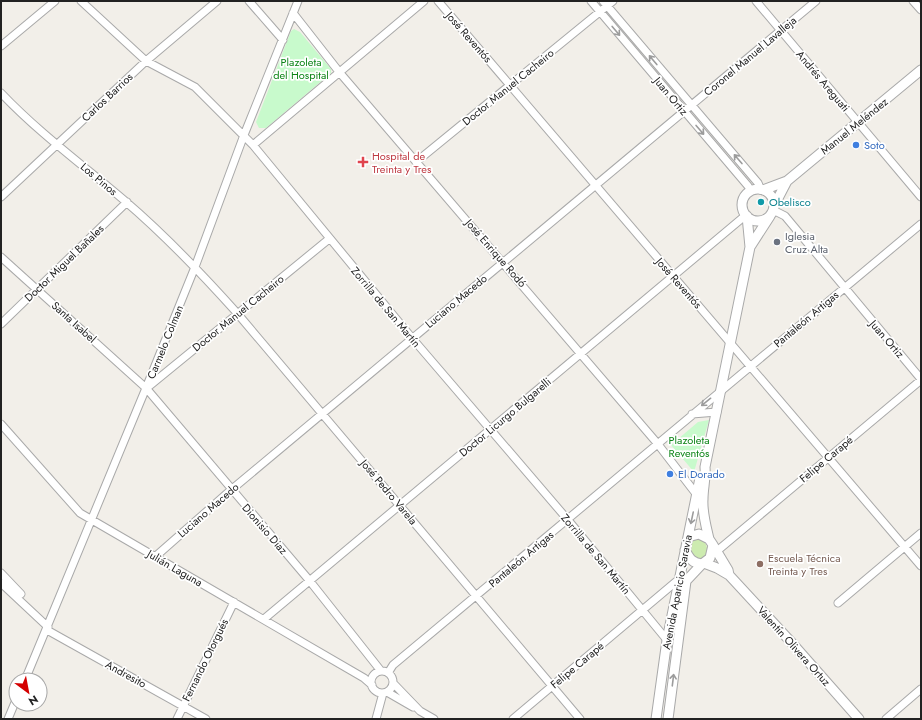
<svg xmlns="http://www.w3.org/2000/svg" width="922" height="720" font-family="Jost,sans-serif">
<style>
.grass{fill:#cdebb0}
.park{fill:#c8facc}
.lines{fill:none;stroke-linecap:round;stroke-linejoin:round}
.minor-casing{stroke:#a9a9a9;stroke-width:9}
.tertiary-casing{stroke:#a9a9a9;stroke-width:11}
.minor{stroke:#fff;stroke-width:7}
.tertiary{stroke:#fff;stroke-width:9}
.oneway{stroke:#9c9c9c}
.shop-dot{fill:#3f7fe0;stroke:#fff;stroke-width:1.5}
.health-dot{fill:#e0444e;stroke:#fff;stroke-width:1.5}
.culture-dot{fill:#0f9aa8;stroke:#fff;stroke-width:1.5}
.worship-dot{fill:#6b7280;stroke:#fff;stroke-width:1.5}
.education-dot{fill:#8d6e63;stroke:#fff;stroke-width:1.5}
.labels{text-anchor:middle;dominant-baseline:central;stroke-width:3.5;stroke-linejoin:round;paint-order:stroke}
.street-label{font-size:11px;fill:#222;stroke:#fff}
.park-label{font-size:11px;fill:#0c8416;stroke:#fff}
.shop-label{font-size:11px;fill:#366cbe;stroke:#fff;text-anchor:start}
.health-label{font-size:11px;fill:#be3a42;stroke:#fff;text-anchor:start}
.culture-label{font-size:11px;fill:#0d838f;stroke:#fff;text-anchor:start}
.worship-label{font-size:11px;fill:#5b616d;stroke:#fff;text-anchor:start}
.education-label{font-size:11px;fill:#785e54;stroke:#fff;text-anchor:start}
</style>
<rect width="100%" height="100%" fill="#f2efe9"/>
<path class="grass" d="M 694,538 L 702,538 C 708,547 710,552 702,560 L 693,558 C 691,551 691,544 694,538 Z"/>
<path class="park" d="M 294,29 L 300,32 L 331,69 L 331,73 L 266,128 L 259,128 L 256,122 L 291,31 Z
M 709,420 L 694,472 L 671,445 L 698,422 Z"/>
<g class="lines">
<defs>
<path id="minor" d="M 81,1 L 146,61 L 195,87 L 253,145 L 412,338 L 568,520 L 667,640
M 249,1 L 283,40
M 438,1 L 921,566
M 591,1 L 748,186 L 751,191
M 603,1 L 758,183 L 761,190
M 756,1 L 921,197
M 913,1 L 921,10
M 293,13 L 340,73 L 657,443 L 697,495
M 1,46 L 55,1
M 1,93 C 39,133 84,166 125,201 C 166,236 202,274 237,313 L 580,719
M 253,145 L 424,1
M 416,162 L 613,1
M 1,197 L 146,61 L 217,1
M 773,210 L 785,216 L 921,379
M 1,257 L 146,388 L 309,580 L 381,671
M 1,324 L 127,202
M 148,387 L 329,239
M 692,414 L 717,412
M 1,424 L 80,513 L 364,678 L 372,685
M 717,551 L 921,380
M 156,556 L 231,490 L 816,1
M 1,573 L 21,594
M 1,583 L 48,627
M 838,603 L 921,533
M 264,619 L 746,215
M 47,630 L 206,719
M371 682a11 11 0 1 1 22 0a11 11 0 1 1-22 0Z
M 388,673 L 393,665 L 921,224
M 25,680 L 146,388 L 195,267 L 244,135 L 298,1
M 393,683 L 420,711 L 434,719
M 387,692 L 413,707
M 8,719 L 16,700
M 177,719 L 234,602
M 376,719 L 383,693
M 513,719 L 678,580
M 886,719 L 921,689"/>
<path id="tertiary" d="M742 205a16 16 0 1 1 32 0a16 16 0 1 1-32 0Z
M 763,190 L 787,181 L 921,70
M 774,206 L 787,181
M 750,247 L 770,216
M 709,539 C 706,526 702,512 703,499 C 703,488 706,478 705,467 L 750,247 L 747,216
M 713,545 L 728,570 L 729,575
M 685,550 C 690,559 692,563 702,564 L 710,558 L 713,545 L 709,539 L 699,534 L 688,537
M 704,563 L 717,568 L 729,575 L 791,642 L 859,719
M 656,719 L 667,640 L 700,478
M 668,719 L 686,581 L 702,564"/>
</defs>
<use href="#minor" class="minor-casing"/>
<use href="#tertiary" class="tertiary-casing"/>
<use href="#minor" class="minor"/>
<use href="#tertiary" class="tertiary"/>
</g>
<defs><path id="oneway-shaft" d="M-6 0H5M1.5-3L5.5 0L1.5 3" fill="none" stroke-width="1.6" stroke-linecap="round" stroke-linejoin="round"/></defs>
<g class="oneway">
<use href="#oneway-shaft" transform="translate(616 31) rotate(50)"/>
<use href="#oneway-shaft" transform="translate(653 60) rotate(-130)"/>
<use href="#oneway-shaft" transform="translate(700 130) rotate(49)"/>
<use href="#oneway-shaft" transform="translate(738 159) rotate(-131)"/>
<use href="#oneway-shaft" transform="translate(706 402) rotate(141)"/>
<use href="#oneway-shaft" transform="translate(692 518) rotate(102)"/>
<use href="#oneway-shaft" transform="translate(673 680) rotate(-83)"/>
</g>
<g class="shop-dot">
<circle cx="856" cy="145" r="4"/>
<circle cx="670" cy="474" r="4"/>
</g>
<path class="health-dot" d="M361 156h4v4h4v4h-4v4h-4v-4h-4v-4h4z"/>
<circle class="culture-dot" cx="761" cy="202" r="4"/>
<circle class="worship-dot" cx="777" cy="242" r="4"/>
<circle class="education-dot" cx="760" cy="564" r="4"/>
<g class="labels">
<g class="street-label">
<text transform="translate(469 37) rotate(49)">José Reventós</text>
<text transform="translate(750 56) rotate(-40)">Coronel Manuel Lavalleja</text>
<text transform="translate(823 81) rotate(50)">Andrés Areguati</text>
<text transform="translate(508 87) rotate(-39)">Doctor Manuel Cacheiro</text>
<text transform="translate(671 96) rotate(50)">Juan Ortiz</text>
<text transform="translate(107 97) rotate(-43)">Carlos Barrios</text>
<text transform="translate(854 126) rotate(-39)">Manuel Meléndez</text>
<text transform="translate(99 179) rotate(40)">Los Pinos</text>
<text transform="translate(496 253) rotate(49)">José Enrique Rodó</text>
<text transform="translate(64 263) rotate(-44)">Doctor Miguel Bañales</text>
<text transform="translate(679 283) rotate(49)">José Reventós</text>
<text transform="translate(456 301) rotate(-40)">Luciano Macedo</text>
<text transform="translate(386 307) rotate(50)">Zorrilla de San Martín</text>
<text transform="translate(238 313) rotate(-39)">Doctor Manuel Cacheiro</text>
<text transform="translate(806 319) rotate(-40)">Pantaleón Artigas</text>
<text transform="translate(74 322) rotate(42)">Santa Isabel</text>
<text transform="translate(887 339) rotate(49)">Juan Ortiz</text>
<text transform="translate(165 342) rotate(-68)">Carmelo Colman</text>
<text transform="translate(505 417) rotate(-40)">Doctor Licurgo Bulgarelli</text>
<text transform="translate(826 459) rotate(-40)">Felipe Carapé</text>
<text transform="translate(389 492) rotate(50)">José Pedro Varela</text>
<text transform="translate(208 510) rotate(-41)">Luciano Macedo</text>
<text transform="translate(265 529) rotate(49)">Dionisio Diaz</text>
<text transform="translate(596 554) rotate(50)">Zorrilla de San Martín</text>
<text transform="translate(521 559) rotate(-40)">Pantaleón Artigas</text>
<text transform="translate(175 568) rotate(30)">Julián Laguna</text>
<text transform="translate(677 592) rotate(-79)">Avenida Aparicio Saravia</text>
<text transform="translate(794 646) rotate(48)">Valentín Olivera Ortuz</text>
<text transform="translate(205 660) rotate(-64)">Fernando Otorgués</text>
<text transform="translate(577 665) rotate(-40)">Felipe Carapé</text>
<text transform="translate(126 674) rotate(29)">Andresito</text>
</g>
<g class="park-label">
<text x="301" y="62">Plazoleta<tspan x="301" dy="13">del Hospital</tspan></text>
<text x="689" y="440">Plazoleta<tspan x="689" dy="13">Reventós</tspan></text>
</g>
<g class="shop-label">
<text x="864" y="145">Soto</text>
<text x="678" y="474">El Dorado</text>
</g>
<g class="health-label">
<text x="372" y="156">Hospital de<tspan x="372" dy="13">Treinta y Tres</tspan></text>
</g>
<g class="culture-label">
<text x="769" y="202">Obelisco</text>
</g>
<g class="worship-label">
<text x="785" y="236">Iglesia<tspan x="785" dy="13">Cruz Alta</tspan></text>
</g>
<g class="education-label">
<text x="768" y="558">Escuela Técnica<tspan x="768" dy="13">Treinta y Tres</tspan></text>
</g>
</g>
<rect width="922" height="720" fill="none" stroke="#222222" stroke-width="4"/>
<g transform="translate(28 692) rotate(148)"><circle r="19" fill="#ffffff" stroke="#a7a7a7"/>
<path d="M0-3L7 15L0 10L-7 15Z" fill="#d40000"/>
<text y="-6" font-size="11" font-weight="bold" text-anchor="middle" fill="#222222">N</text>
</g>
</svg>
